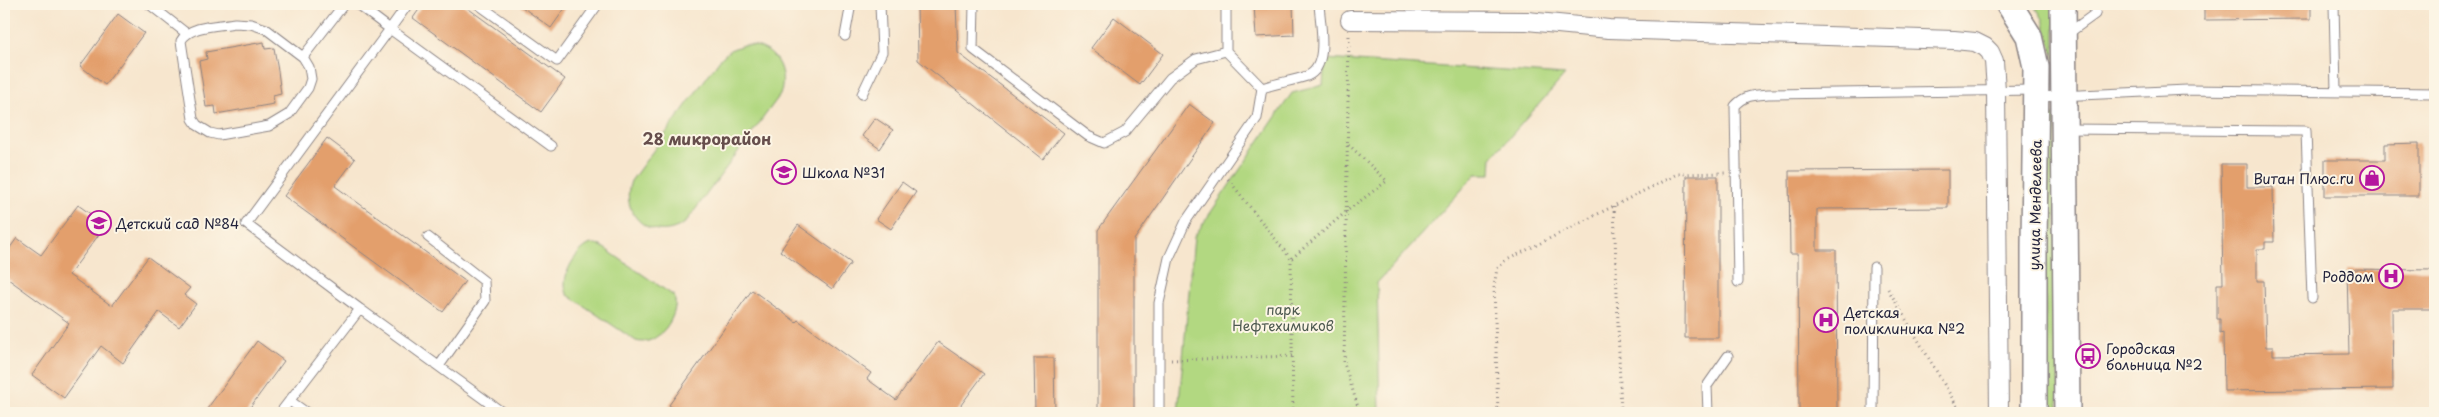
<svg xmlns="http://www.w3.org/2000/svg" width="2439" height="417" font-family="'Playpen Sans',sans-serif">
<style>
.green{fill:#b2d881;stroke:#6a7d5e}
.building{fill:#e39f6c}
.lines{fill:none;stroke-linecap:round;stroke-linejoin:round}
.lane-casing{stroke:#8c8484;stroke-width:11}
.street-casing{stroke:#8c8484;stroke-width:20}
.secondary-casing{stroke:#8c8484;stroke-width:28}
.path{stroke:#8c8484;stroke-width:3;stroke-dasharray:1 4;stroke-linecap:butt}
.lane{stroke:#fff;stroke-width:9}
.street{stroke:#fff;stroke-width:18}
.secondary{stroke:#fff;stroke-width:25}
.labels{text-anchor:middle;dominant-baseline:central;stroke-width:4;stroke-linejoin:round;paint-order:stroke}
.poi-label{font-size:14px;fill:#22223b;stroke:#fcf5e5;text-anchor:start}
.street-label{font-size:14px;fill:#22223b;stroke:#fcf5e5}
.park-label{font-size:14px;fill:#4d5950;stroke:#fcf5e5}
.quarter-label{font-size:16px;font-weight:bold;fill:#664e4c;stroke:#fcf5e5}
</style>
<rect width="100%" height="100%" fill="#fcf5e5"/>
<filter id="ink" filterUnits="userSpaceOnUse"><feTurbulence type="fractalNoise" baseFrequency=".02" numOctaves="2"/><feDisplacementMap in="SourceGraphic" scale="10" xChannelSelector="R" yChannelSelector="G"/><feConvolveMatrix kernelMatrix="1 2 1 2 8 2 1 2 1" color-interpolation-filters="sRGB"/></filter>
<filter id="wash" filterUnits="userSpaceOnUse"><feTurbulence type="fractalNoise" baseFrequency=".0096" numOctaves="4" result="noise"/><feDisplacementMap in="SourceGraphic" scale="20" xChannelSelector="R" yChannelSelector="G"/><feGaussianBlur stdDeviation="1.12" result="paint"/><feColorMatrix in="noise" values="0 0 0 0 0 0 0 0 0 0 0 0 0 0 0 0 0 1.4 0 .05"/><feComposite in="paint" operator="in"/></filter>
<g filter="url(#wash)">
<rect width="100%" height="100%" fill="#f7e6ce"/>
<path class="green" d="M 2034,4 L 2055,4 L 2055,60 L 2043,19 Z
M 743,45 C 772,43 789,68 780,95 L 686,222 C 656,245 618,217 631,181 L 720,59 L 730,50 Z
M 1325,59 L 1565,75 L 1492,157 L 1491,174 L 1476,174 L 1377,283 L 1380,413 L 1178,413 L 1194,237 L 1292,93 L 1323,85 Z
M 2055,115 L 2059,413 L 2046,413 L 2043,116 Z
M 591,244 L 601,246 L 674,296 C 681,315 657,348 636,341 L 568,295 C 558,280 575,250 591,244 Z"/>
<g id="blocks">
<path class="building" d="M 423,4 L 462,4 L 565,79 L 541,112 L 413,18 Z
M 518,4 L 568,4 L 551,28 Z
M 917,4 L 956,4 L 958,53 L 1064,133 L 1043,159 L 918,60 Z
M 1254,4 L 1293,4 L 1294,35 L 1256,37 Z
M 2204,4 L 2311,4 L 2311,19 L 2204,20 Z
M 118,14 L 144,33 L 105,85 L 80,66 Z
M 1114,17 L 1163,54 L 1140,85 L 1091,48 Z
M 264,42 L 265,49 L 274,48 L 278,71 L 281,94 L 273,96 L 274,104 L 216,114 L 215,106 L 206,107 L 199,61 L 207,59 L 206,52 Z
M 1189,104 L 1215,123 L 1134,240 L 1134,413 L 1098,413 L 1098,230 Z
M 875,118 L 893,130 L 880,149 L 862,136 Z
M 327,138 L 355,159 L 335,186 L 465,281 L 443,312 L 284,196 Z
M 2419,143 L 2419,196 L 2325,196 L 2325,160 L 2385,160 L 2385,144 Z
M 2221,164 L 2247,164 L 2247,187 L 2273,187 L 2274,242 L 2265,242 L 2265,249 L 2257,249 L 2257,281 L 2264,281 L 2266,347 L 2273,347 L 2273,355 L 2349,354 L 2347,269 L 2435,270 L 2435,309 L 2392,309 L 2393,389 L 2224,391 L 2223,333 L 2220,334 L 2220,319 L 2217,319 L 2217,284 L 2223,284 Z
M 1948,170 L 1948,208 L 1817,209 L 1817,250 L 1836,250 L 1837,413 L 1799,413 L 1798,254 L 1790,254 L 1789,171 Z
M 1686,176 L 1718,176 L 1718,338 L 1685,338 Z
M 902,182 L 916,192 L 891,229 L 876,219 Z
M 78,205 L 106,225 L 69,275 L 112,306 L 148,257 L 190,288 L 184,295 L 196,304 L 179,327 L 159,312 L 123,363 L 101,346 L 64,398 L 32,375 L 69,323 L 4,276 L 4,256 L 17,238 L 41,255 Z
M 798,225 L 851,263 L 832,289 L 780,251 Z
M 752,290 L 796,322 L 798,320 L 871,373 L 867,379 L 896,400 L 938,342 L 984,374 L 955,413 L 680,413 L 669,405 Z
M 257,341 L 284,361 L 246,413 L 204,413 Z
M 1034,358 L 1054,358 L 1055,413 L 1035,413 Z"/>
</g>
</g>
<g filter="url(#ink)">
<use href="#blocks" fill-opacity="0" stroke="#8c8484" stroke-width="1"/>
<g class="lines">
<defs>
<path id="lane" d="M 149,4 L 186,33
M 357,4 L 390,29 L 246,224 L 360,309
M 408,4 L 390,29 L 551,146
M 478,4 L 557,61 L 598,4
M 974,4 L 973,49 L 1088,136 L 1104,143 L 1125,132 L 1170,78 L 1196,59 L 1226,51
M 1226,4 L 1226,51 L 1262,88
M 2334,4 L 2336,91
M 235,23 L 251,24 L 266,29 L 303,57 L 309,67 L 311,79 L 308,88 L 289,114 L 269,126 L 219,135 L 210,133 L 197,125 L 193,119 L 181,41 C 189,25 219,26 235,23 Z
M 2066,35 L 2095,14 L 2096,4
M 845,36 L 850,9 L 849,4
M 303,57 L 344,4
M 862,94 L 882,52 L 880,4
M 2038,97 L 2187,90 L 2435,93
M 2066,129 L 2306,131 L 2312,298
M 428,237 L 484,281 L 485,301 L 439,366
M 1738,282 L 1735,106 C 1745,95 1754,95 1768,94 L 2034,90
M 290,401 L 307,413
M 280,413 L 360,309 L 503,413
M 1159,413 L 1159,303 L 1169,258 L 1186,221 L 1257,118 L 1262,88 C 1277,83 1292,81 1307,76 C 1330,67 1320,23 1319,4
M 1708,413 L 1707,386 L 1728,356
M 1873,413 L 1874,267"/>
<path id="street" d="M 1350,20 L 1527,21 L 1609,29 L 1954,40 L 1975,42 L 1985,47 L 1990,52 L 1994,61 L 1996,90 L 1999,413"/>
<path id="secondary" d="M 2009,4 L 2029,36 L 2036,67 L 2034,246 L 2034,413
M 2063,4 L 2067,413"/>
</defs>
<use href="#lane" class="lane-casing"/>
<use href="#street" class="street-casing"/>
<use href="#secondary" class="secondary-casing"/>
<path class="path" d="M 1349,36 L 1344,363 L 1360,413
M 1228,179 L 1291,259
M 1614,206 L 1621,413
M 1888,289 L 1961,413
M 1171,360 L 1292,356
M 1293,413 L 1291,259 L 1347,211 L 1387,181 L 1348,144
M 1498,413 L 1494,286 L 1497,269 L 1505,261 L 1677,174 L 1725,173"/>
<use href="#lane" class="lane"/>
<use href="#street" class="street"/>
<use href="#secondary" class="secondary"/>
</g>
</g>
<defs>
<symbol id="school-ring" viewBox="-11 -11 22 22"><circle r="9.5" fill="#fcf5e5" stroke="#b5179e" stroke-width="1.5"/><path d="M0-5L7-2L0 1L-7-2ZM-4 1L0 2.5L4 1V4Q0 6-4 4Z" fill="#b5179e"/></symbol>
<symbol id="shop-ring" viewBox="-11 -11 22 22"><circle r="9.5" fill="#fcf5e5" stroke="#b5179e" stroke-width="1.5"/><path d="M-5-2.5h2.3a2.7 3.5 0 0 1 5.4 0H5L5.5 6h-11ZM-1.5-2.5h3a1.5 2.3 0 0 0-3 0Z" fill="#b5179e"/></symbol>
<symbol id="hospital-ring" viewBox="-11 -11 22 22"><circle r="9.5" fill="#fcf5e5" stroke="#b5179e" stroke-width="1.5"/><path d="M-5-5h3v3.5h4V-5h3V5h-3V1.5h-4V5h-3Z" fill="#b5179e"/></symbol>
<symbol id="bus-ring" viewBox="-11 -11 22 22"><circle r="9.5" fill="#fcf5e5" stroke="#b5179e" stroke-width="1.5"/><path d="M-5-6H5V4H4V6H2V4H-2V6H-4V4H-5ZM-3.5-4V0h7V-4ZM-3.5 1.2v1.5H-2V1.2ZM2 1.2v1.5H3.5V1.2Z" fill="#b5179e"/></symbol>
</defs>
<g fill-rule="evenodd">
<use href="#school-ring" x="770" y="158" width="28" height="28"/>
<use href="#shop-ring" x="2358" y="164" width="28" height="28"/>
<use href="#school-ring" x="85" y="209" width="28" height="28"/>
<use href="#hospital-ring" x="2377" y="262" width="28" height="28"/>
<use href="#hospital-ring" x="1812" y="306" width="28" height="28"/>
<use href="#bus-ring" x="2074" y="342" width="28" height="28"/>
</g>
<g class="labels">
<g class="poi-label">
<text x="802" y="172">Школа №31</text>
<text x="2354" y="178" text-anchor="end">Витан Плюс.ru</text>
<text x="116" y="223">Детский сад №84</text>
<text x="2374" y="276" text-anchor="end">Роддом</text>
<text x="1844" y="312">Детская<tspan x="1844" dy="16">поликлиника №2</tspan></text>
<text x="2106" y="348">Городская<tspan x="2106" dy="16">больница №2</tspan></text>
</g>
<g class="street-label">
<text transform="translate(2035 205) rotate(-89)">улица Менделеева</text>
</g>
<g class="park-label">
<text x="1283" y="309">парк<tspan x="1283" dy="16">Нефтехимиков</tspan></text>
</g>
<g class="quarter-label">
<text x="707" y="138">28 микрорайон</text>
</g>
</g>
<rect width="2439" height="417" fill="none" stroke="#fcf5e5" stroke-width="20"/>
</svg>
